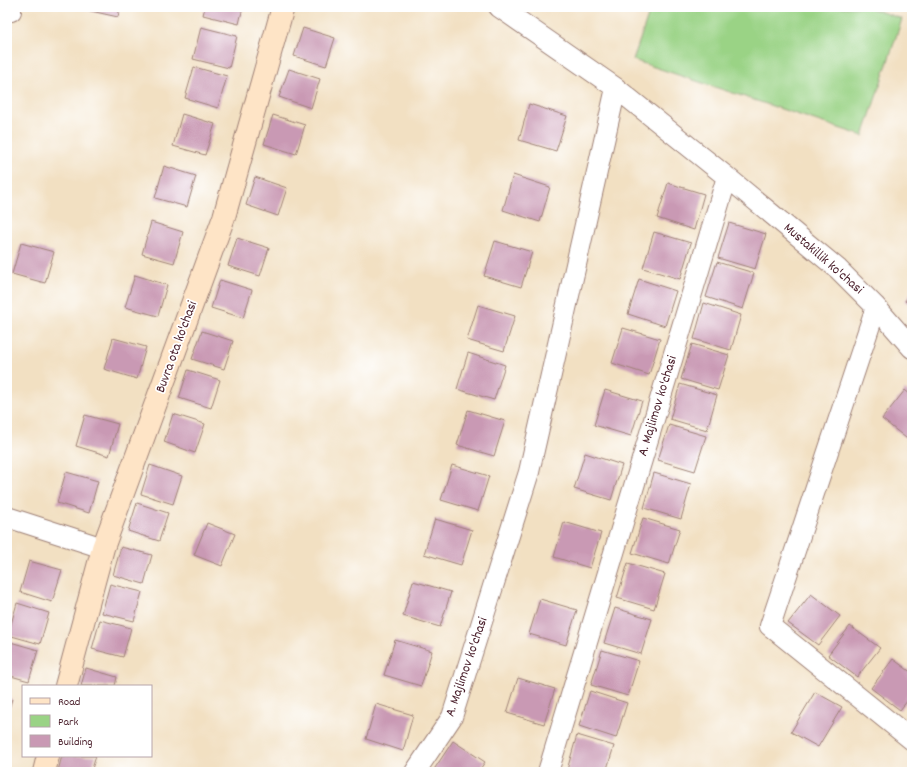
<svg xmlns="http://www.w3.org/2000/svg" width="919" height="779" font-family="Dekko,sans-serif">
<style>
.green{fill:#9ad385;stroke:#727958}
.building{fill:#c999b4}
.lines{fill:none;stroke-linecap:round;stroke-linejoin:round}
.street-casing{stroke:#9e8076;stroke-width:22}
.secondary-casing{stroke:#9e8076;stroke-width:24}
.street{stroke:#fff;stroke-width:20}
.secondary{stroke:#fee4c6;stroke-width:22}
.labels{text-anchor:middle;dominant-baseline:central;stroke-width:3.5;stroke-linejoin:round;paint-order:stroke}
.street-label{font-size:14px;fill:#4a1f2b;stroke:#fff}
</style>
<rect width="100%" height="100%" fill="#fff"/>
<filter id="ink" filterUnits="userSpaceOnUse"><feTurbulence type="fractalNoise" baseFrequency=".025" numOctaves="2"/><feDisplacementMap in="SourceGraphic" scale="8" xChannelSelector="R" yChannelSelector="G"/><feConvolveMatrix kernelMatrix="1 2 1 2 8 2 1 2 1" color-interpolation-filters="sRGB"/></filter>
<filter id="wash" filterUnits="userSpaceOnUse"><feTurbulence type="fractalNoise" baseFrequency=".012" numOctaves="4" result="noise"/><feDisplacementMap in="SourceGraphic" scale="16" xChannelSelector="R" yChannelSelector="G"/><feGaussianBlur stdDeviation="0.9" result="paint"/><feColorMatrix in="noise" values="0 0 0 0 0 0 0 0 0 0 0 0 0 0 0 0 0 1.4 0 .05"/><feComposite in="paint" operator="in"/></filter>
<g filter="url(#wash)">
<rect width="100%" height="100%" fill="#f2e0c2"/>
<path class="green" d="M 651,7 L 867,7 L 902,19 L 863,136 L 633,60 Z"/>
<g id="blocks">
<path class="building" d="M 83,7 L 120,7 L 118,17 L 82,9 Z
M 205,7 L 243,7 L 239,24 L 203,15 Z
M 201,27 L 237,36 L 229,68 L 193,59 Z
M 303,28 L 335,38 L 326,66 L 294,56 Z
M 194,67 L 227,76 L 218,108 L 185,98 Z
M 289,69 L 320,79 L 311,108 L 279,97 Z
M 529,104 L 567,116 L 556,151 L 519,140 Z
M 182,114 L 215,124 L 205,155 L 173,146 Z
M 273,115 L 305,125 L 296,154 L 264,144 Z
M 164,166 L 196,176 L 187,207 L 155,198 Z
M 513,175 L 550,187 L 540,222 L 503,210 Z
M 255,177 L 287,188 L 278,216 L 246,205 Z
M 668,183 L 704,194 L 694,230 L 657,218 Z
M 151,222 L 183,232 L 174,263 L 142,254 Z
M 729,223 L 766,234 L 755,269 L 718,258 Z
M 654,232 L 691,243 L 680,279 L 643,268 Z
M 237,238 L 269,248 L 260,276 L 228,266 Z
M 495,241 L 532,252 L 521,287 L 484,276 Z
M 21,243 L 54,252 L 45,283 L 12,274 Z
M 717,262 L 754,273 L 743,309 L 706,297 Z
M 135,275 L 167,285 L 158,316 L 125,307 Z
M 639,279 L 676,291 L 665,326 L 628,314 Z
M 220,280 L 252,290 L 243,318 L 211,308 Z
M 912,292 L 912,307 L 905,301 Z
M 704,303 L 741,315 L 731,350 L 694,339 Z
M 478,305 L 515,316 L 504,351 L 467,340 Z
M 623,328 L 660,339 L 649,375 L 612,363 Z
M 202,331 L 233,341 L 224,369 L 192,359 Z
M 113,338 L 146,347 L 137,379 L 104,369 Z
M 692,344 L 729,355 L 718,390 L 681,379 Z
M 468,353 L 505,365 L 494,400 L 457,389 Z
M 188,370 L 220,380 L 211,408 L 179,398 Z
M 680,384 L 717,395 L 707,430 L 670,419 Z
M 605,390 L 642,401 L 631,436 L 594,425 Z
M 905,390 L 912,396 L 911,442 L 882,419 Z
M 468,410 L 505,421 L 494,456 L 457,445 Z
M 173,414 L 205,424 L 195,453 L 164,442 Z
M 85,415 L 118,424 L 109,456 L 76,446 Z
M 669,425 L 706,436 L 695,471 L 658,460 Z
M 585,453 L 622,465 L 611,500 L 574,489 Z
M 150,465 L 182,476 L 173,504 L 141,494 Z
M 452,465 L 489,476 L 478,511 L 441,500 Z
M 66,472 L 98,481 L 89,513 L 57,503 Z
M 654,473 L 691,484 L 681,519 L 644,508 Z
M 137,503 L 168,513 L 159,541 L 128,531 Z
M 643,518 L 680,529 L 669,564 L 632,553 Z
M 435,519 L 472,530 L 461,565 L 424,554 Z
M 564,522 L 601,533 L 590,568 L 554,557 Z
M 207,523 L 235,534 L 222,566 L 194,555 Z
M 121,547 L 152,555 L 144,584 L 113,575 Z
M 29,561 L 62,570 L 52,602 L 20,592 Z
M 628,563 L 665,574 L 654,609 L 617,598 Z
M 413,581 L 451,592 L 440,627 L 403,616 Z
M 110,584 L 142,592 L 134,621 L 102,613 Z
M 811,594 L 840,616 L 818,645 L 788,623 Z
M 540,599 L 577,610 L 566,645 L 529,634 Z
M 17,603 L 49,613 L 40,644 L 8,635 Z
M 615,608 L 652,619 L 641,654 L 604,643 Z
M 100,620 L 131,628 L 123,657 L 92,649 Z
M 850,626 L 880,648 L 857,677 L 828,655 Z
M 395,640 L 432,651 L 421,686 L 384,675 Z
M 7,641 L 38,650 L 29,681 L 7,675 Z
M 602,650 L 639,661 L 628,696 L 591,685 Z
M 893,659 L 912,673 L 912,695 L 900,710 L 871,688 Z
M 86,668 L 117,677 L 115,686 L 81,686 Z
M 518,678 L 555,689 L 544,724 L 507,713 Z
M 590,691 L 627,703 L 616,738 L 579,726 Z
M 815,692 L 842,707 L 818,747 L 791,732 Z
M 7,697 L 12,699 L 7,715 Z
M 376,704 L 413,715 L 403,751 L 366,739 Z
M 577,735 L 614,746 L 606,772 L 573,772 L 567,770 Z
M 453,741 L 485,762 L 478,772 L 433,771 Z
M 62,756 L 96,756 L 91,772 L 62,772 L 58,771 Z"/>
</g>
</g>
<g filter="url(#ink)">
<use href="#blocks" fill-opacity="0" stroke="#9e8076" stroke-width="1"/>
<g class="lines">
<defs>
<path id="street" d="M 10,7 L 11,11
M 499,7 L 616,88 L 727,177 L 838,269 L 876,307 L 912,348
M 876,307 L 770,626 L 912,740
M 7,517 L 103,548
M 415,772 L 452,717 L 529,472 L 616,88
M 548,772 L 727,177"/>
<path id="secondary" d="M 66,686 L 103,548 L 224,217 L 283,7
M 44,772 L 48,756"/>
</defs>
<use href="#street" class="street-casing"/>
<use href="#secondary" class="secondary-casing"/>
<use href="#street" class="street"/>
<use href="#secondary" class="secondary"/>
</g>
</g>
<g class="labels">
<g class="street-label">
<text transform="translate(823 259) rotate(41)">Mustakillik ko'chasi</text>
<text transform="translate(177 347) rotate(-70)">Buvra ota ko'chasi</text>
<text transform="translate(658 406) rotate(-73)">A. Majlimov ko'chasi</text>
<text transform="translate(467 667) rotate(-71)">A. Majlimov ko'chasi</text>
</g>
</g>
<rect width="919" height="779" fill="none" stroke="#fff" stroke-width="24"/>
<rect x="22" y="685" width="130" height="72" fill="#ffffff" stroke="#b7a5aa"/>
<rect x="30" y="698" width="20" height="6" fill="#fee4c6" stroke="#b7a5aa"/>
<text x="58" y="705" font-size="12" fill="#4a1f2b">Road</text>
<rect x="30" y="715" width="20" height="12" fill="#9ad385" stroke="#b7a5aa"/>
<text x="58" y="725" font-size="12" fill="#4a1f2b">Park</text>
<rect x="30" y="735" width="20" height="12" fill="#c999b4" stroke="#b7a5aa"/>
<text x="58" y="745" font-size="12" fill="#4a1f2b">Building</text>
</svg>
